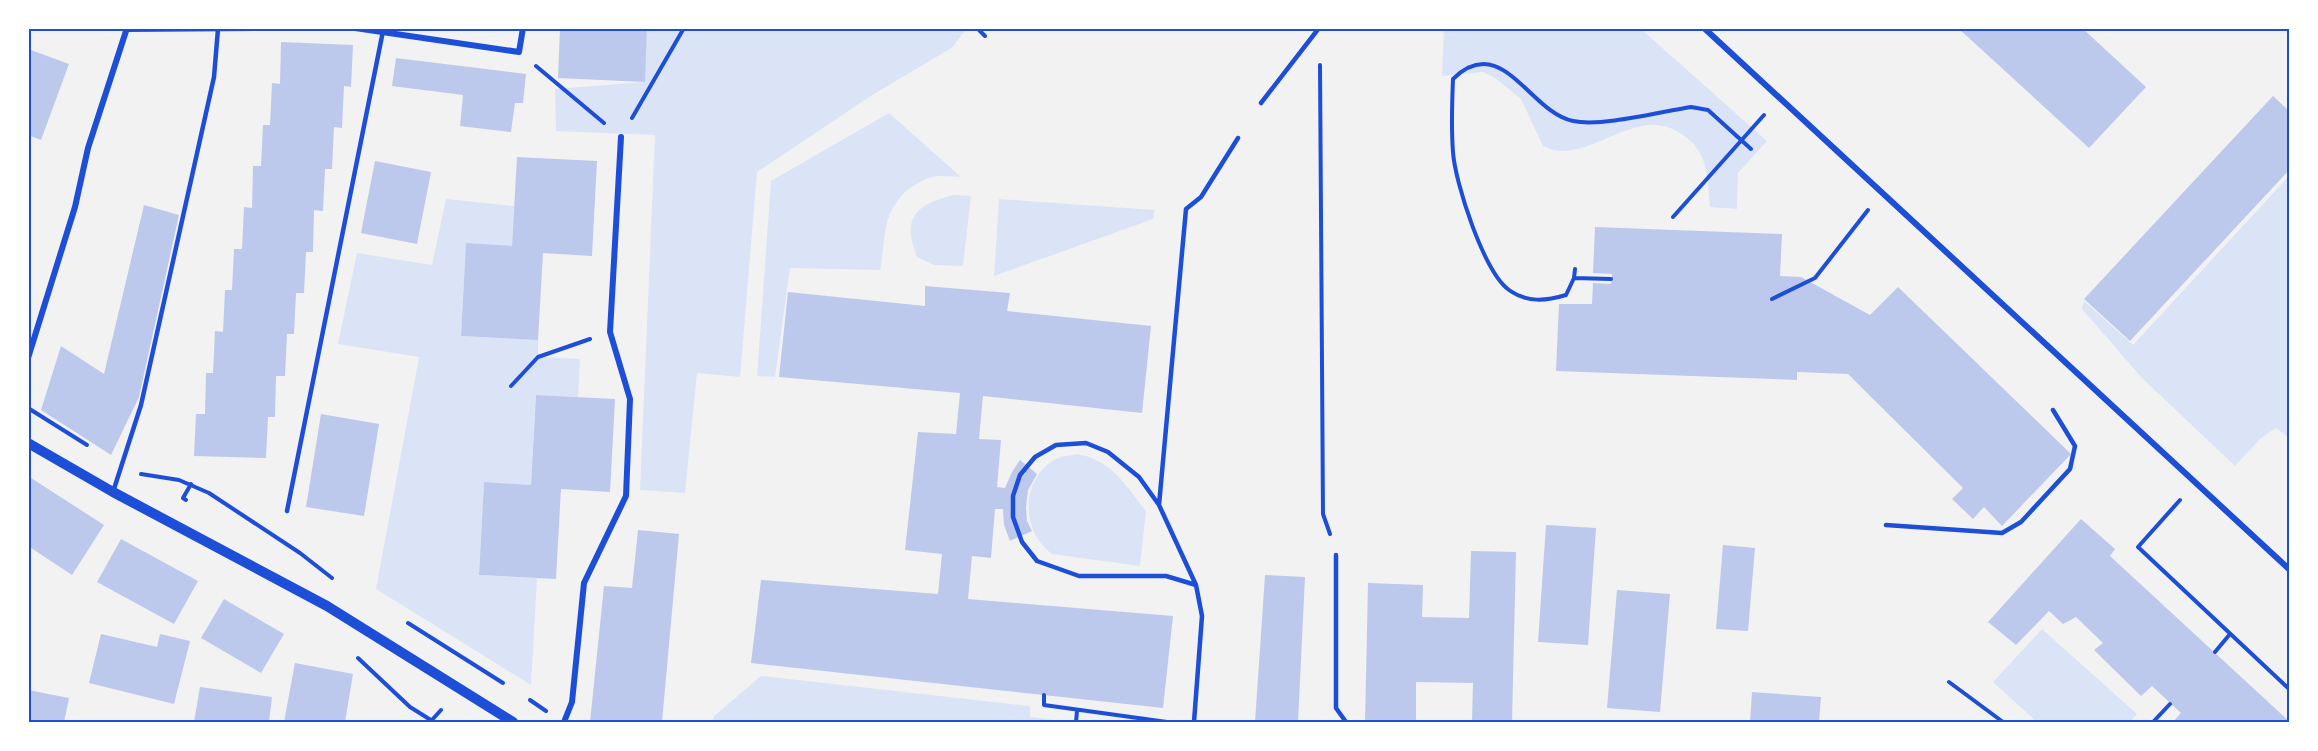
<svg xmlns="http://www.w3.org/2000/svg" width="2318" height="751" font-family="Arial,sans-serif">
<style>
.green{fill:#dbe4f7}
.building{fill:#bdc9ec}
.lines{fill:none;stroke-linecap:round;stroke-linejoin:round}
.path{stroke:#1d4ed8;stroke-width:4}
.service{stroke:#1d4ed8;stroke-width:4.5}
.minor{stroke:#1d4ed8;stroke-width:6}
.tertiary{stroke:#1d4ed8;stroke-width:10}
.neatline{fill:none;stroke:#1d4ed8;stroke-width:2}
</style>
<rect width="100%" height="100%" fill="#f2f2f2"/>
<path class="green" d="M 647,29 L 966,29 L 953,47 L 869,97 L 757,172 L 740,377 L 697,373 L 685,493 L 640,490 L 655,135 L 556,131 L 555,89 L 644,82 Z
M 1444,29 L 1641,29 L 1767,141 L 1738,173 L 1737,209 L 1710,207 C 1707,176 1709,151 1680,133 C 1640,107 1601,152 1560,151 C 1555,151 1548,148 1543,146 L 1521,99 L 1495,78 L 1483,72 L 1442,76 Z
M 889,113 L 961,177 C 953,177 941,175 933,177 C 908,183 890,204 886,228 C 883,242 883,256 880,270 L 790,268 L 775,377 L 757,376 L 771,181 Z
M 2289,176 L 2289,438 L 2276,428 L 2261,438 L 2235,466 L 2142,378 L 2082,309 L 2084,301 L 2133,345 Z
M 953,195 L 971,196 L 963,266 L 934,265 L 917,257 C 901,217 916,205 953,195 Z
M 446,199 L 514,206 L 512,246 L 466,244 L 461,336 L 538,340 L 538,357 L 580,359 L 578,397 L 536,395 L 531,485 L 484,482 L 479,575 L 537,578 L 531,685 L 376,589 L 419,357 L 338,344 L 357,253 L 432,265 Z
M 999,199 L 1155,210 L 1153,219 L 994,276 Z
M 1077,454 C 1112,460 1125,485 1146,511 L 1140,566 L 1052,554 C 1021,532 1020,480 1054,460 C 1060,456 1070,456 1077,454 Z
M 2042,629 L 2137,714 L 2130,722 L 2037,722 L 1993,682 Z
M 761,676 L 1030,706 L 1030,717 L 1072,722 L 712,722 L 714,716 Z"/>
<path class="building" d="M 560,28 L 647,28 L 645,82 L 558,78 Z
M 1958,28 L 2082,28 L 2146,87 L 2089,148 Z
M 281,42 L 353,45 L 351,87 L 344,86 L 342,128 L 334,127 L 332,169 L 325,169 L 323,211 L 314,210 L 313,252 L 306,252 L 304,293 L 296,293 L 294,334 L 287,334 L 285,376 L 276,376 L 275,417 L 268,417 L 266,458 L 194,456 L 196,414 L 205,414 L 206,373 L 213,373 L 215,331 L 223,332 L 225,290 L 232,290 L 234,249 L 242,249 L 244,207 L 252,208 L 253,166 L 261,166 L 263,125 L 270,125 L 272,83 L 280,84 Z
M 28,49 L 69,64 L 41,140 L 28,135 Z
M 396,58 L 526,74 L 523,103 L 515,103 L 511,132 L 460,126 L 463,95 L 392,86 Z
M 2273,96 L 2290,112 L 2290,169 L 2130,341 L 2084,299 Z
M 517,157 L 597,161 L 592,256 L 543,253 L 538,340 L 461,336 L 466,243 L 512,246 Z
M 375,161 L 431,172 L 417,244 L 361,233 Z
M 144,205 L 179,215 L 139,397 L 111,455 L 41,410 L 61,346 L 104,374 Z
M 1595,227 L 1782,234 L 1780,276 L 1801,277 L 1870,315 L 1898,287 L 2071,454 L 2002,526 L 1984,507 L 1973,519 L 1952,499 L 1963,488 L 1848,374 L 1797,372 L 1797,380 L 1556,371 L 1559,304 L 1592,304 L 1593,283 L 1611,284 L 1612,274 L 1593,273 Z
M 925,286 L 1010,293 L 1007,311 L 1151,326 L 1142,413 L 983,396 L 979,439 L 1001,440 L 997,487 L 1005,488 L 1012,472 L 1020,460 L 1037,474 L 1028,490 L 1026,507 L 1027,521 L 1032,531 L 1010,541 L 1004,525 L 1003,509 L 995,509 L 991,558 L 972,556 L 968,599 L 1173,616 L 1163,708 L 751,663 L 761,580 L 938,594 L 942,554 L 905,550 L 918,432 L 956,434 L 960,393 L 779,377 L 788,292 L 925,306 Z
M 536,395 L 615,399 L 610,492 L 561,489 L 556,579 L 479,575 L 484,482 L 531,485 Z
M 321,414 L 379,424 L 364,516 L 306,507 Z
M 28,476 L 104,525 L 72,575 L 28,546 Z
M 2081,519 L 2115,549 L 2110,556 L 2290,722 L 2173,722 L 2181,713 L 2152,686 L 2141,696 L 2094,650 L 2103,643 L 2076,617 L 2063,624 L 2049,611 L 2016,645 L 1988,622 Z
M 1546,525 L 1596,528 L 1588,645 L 1538,642 Z
M 638,530 L 679,534 L 662,722 L 590,722 L 604,586 L 632,588 Z
M 121,539 L 198,581 L 174,624 L 97,582 Z
M 1723,545 L 1755,548 L 1748,631 L 1716,629 Z
M 1471,551 L 1516,552 L 1512,722 L 1472,722 L 1473,683 L 1416,682 L 1416,722 L 1365,722 L 1368,583 L 1423,585 L 1422,617 L 1469,618 Z
M 1265,575 L 1305,577 L 1298,722 L 1255,722 Z
M 1617,590 L 1670,594 L 1660,712 L 1607,708 Z
M 224,599 L 284,634 L 261,673 L 201,638 Z
M 101,634 L 157,647 L 160,634 L 190,641 L 174,704 L 89,683 Z
M 295,663 L 353,674 L 345,722 L 284,722 Z
M 200,687 L 272,697 L 269,722 L 194,722 Z
M 28,690 L 69,698 L 64,722 L 28,722 Z
M 1752,692 L 1821,697 L 1819,722 L 1750,722 Z"/>
<g class="lines">
<path class="path" d="M 977,28 L 985,36
M 1320,65 L 1323,514 L 1330,534
M 536,66 L 604,123
M 632,118 L 684,28
M 1673,217 L 1764,115
M 1575,269 L 1574,278 L 1566,295 C 1546,301 1527,303 1509,290 C 1484,272 1455,183 1453,152 C 1451,128 1452,103 1453,79 C 1502,31 1530,113 1573,121 C 1602,127 1659,112 1691,107 L 1708,110 L 1751,149
M 1574,278 L 1611,279
M 1772,299 L 1815,278 L 1868,210
M 511,386 L 538,357 L 590,339
M 28,408 L 87,445
M 141,474 L 179,480 L 209,493 L 300,553 L 332,578
M 186,500 L 183,498 L 191,484
M 2180,500 L 2138,547 L 2290,690
M 408,623 L 503,683
M 2215,652 L 2230,634
M 358,658 L 410,707 L 434,722
M 1949,682 L 2003,722
M 1044,695 L 1044,705 L 1167,722
M 530,700 L 546,711
M 431,721 L 441,710
M 1076,722 L 1077,711
M 2153,722 L 2170,704"/>
<path class="service" d="M 1261,103 L 1319,28
M 113,492 L 141,405 L 214,77 L 218,29
M 1159,505 L 1139,477 L 1108,452 L 1086,443 L 1056,445 L 1035,457 L 1020,475 L 1013,496 L 1013,517 L 1022,542 L 1037,561 L 1079,576 L 1166,576 L 1196,585
M 287,511 L 383,31
M 1886,525 L 2002,533 L 2021,522 L 2070,469 L 2075,446 L 2053,410
M 1336,555 L 1336,708 L 1346,722
M 1194,722 L 1202,616 L 1196,585 L 1159,505 L 1186,209 L 1201,197 L 1238,138"/>
<path class="minor" d="M 355,28 L 519,52 L 523,28
M 1704,28 L 2290,570
M 127,29 L 254,28
M 28,358 L 75,207 L 88,148 L 127,28
M 564,722 L 572,702 L 584,583 L 626,496 L 630,399 L 610,332 L 621,137"/>
<path class="tertiary" d="M 28,443 L 113,492 L 327,606 L 513,722"/>
</g>
<rect width="2318" height="751" fill="none" stroke="#ffffff" stroke-width="60"/>
<rect x="30" y="30" width="2258" height="691" class="neatline"/>
</svg>
